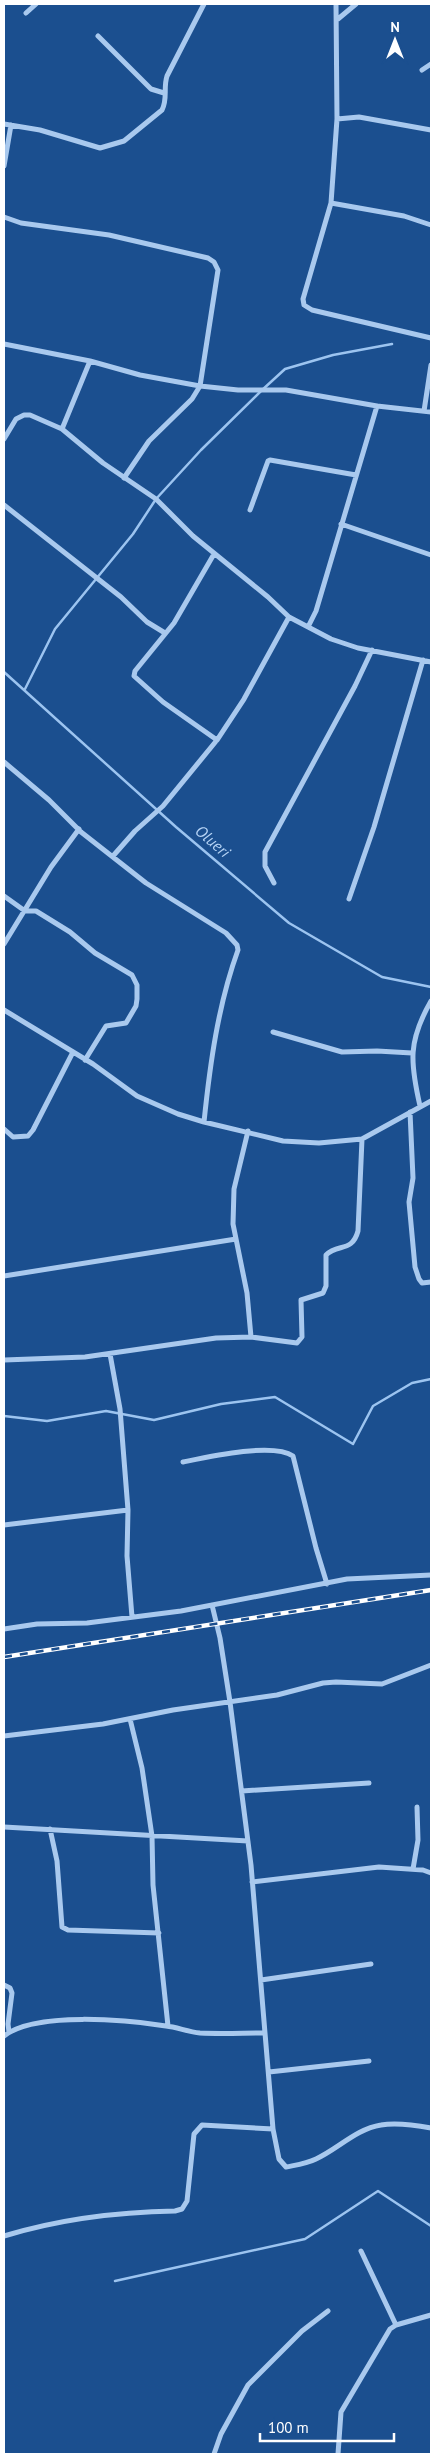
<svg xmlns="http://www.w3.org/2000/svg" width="435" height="2458" font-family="'PT Sans',sans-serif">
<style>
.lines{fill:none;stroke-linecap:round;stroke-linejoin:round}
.stream{stroke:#9cc4f0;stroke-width:2.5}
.street{stroke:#a9c9ee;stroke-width:5}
.rail-casing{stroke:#fff;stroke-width:4.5}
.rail{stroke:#1b4f8f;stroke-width:2.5;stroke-dasharray:8;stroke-linecap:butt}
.labels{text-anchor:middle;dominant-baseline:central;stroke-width:4.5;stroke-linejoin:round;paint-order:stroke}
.water-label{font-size:16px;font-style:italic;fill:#b5d3f5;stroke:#1b4f8f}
</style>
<rect width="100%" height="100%" fill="#1b4f8f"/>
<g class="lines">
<path class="stream" d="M 4,672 L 176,827 L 289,923 L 382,977 L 431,987
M 25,689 L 55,629 L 133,534 L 156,499 L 201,450 L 261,391 L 285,369 L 333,355 L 392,344
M 4,1416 L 47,1421 L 106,1411 L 154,1420 L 221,1404 L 275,1397 L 353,1444 L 373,1406 L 412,1383 L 431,1379
M 115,2281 L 305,2239 L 378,2191 L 431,2226"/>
<path class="street" d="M 336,4 L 337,119 L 331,203 L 303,299 L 304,305 L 312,310 L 431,338
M 26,13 L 36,4
M 338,19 L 356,4
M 98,36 L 151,89 L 164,93
M 422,70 L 431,64
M 337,119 L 359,117 L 431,130
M 4,124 L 40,130 L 100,148 L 124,141 L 162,110 C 168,99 163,88 167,76 L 204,4
M 4,166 L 11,125
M 331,203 L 404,216 L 431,225
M 4,217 L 21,223 L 109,235 L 208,258 L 214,262 L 218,270 L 200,386 L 192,399 L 149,441 L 124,478
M 4,344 L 90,361 L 140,375 L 200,386 L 238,390 L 286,390 L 377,406 L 431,412
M 424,411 L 431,365
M 62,429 L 90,361
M 4,439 L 16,419 L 24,415 L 30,415 L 62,429 L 103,463 L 156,499 L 193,536 L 268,597 L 289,617 L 331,639 L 358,648 L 431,662
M 4,505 L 121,597 L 147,622 L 165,633
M 250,510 L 268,461 L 270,460 L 356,475
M 341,524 L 431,555
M 214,554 L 174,623 L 135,671 L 134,676 L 163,702 L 217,740
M 308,627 L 316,611 L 377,406
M 4,762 L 49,800 L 81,832 L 146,883 L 226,933 L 237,945 L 238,950 C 218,1005 210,1064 204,1122
M 113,856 L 135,831 L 163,806 L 217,740 L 244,699 L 289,617
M 274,883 L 265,866 L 265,852 L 355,686 L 372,650
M 4,896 L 25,911 L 36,911 L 70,932 L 95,953 L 132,975 L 137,985 L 137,999 L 136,1006 L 126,1023 L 106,1026 L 85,1060
M 349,899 L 374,827 L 423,660
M 4,944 L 51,867 L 79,829
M 4,1010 L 93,1064 L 137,1096 L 178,1114 L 204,1122 L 283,1141 L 319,1143 L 362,1139 L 431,1101
M 273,1032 L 342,1052 L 377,1051 L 412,1053
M 420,1106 C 410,1062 408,1041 431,1001
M 410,1112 L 413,1178 L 409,1202 L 415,1267 L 419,1279 L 422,1283 L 431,1282
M 4,1129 L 13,1137 L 28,1136 L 33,1130 L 73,1052
M 248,1131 L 234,1189 L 233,1224 L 247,1293 L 251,1337
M 4,1276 L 236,1239
M 110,1354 L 120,1409 L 128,1510
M 4,1360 L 85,1357 L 216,1338 L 251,1337 L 297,1343 L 302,1337 L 301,1300 L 323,1293 L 326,1286 L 326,1255 C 338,1243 352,1253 358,1231 L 362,1139
M 183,1462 C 207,1457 273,1442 293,1456 L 316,1548 L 327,1584
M 4,1525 L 128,1510 L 127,1556 L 132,1617
M 212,1605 L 220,1638 L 230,1702 L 251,1865 L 273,2129 L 279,2159 L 286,2167 C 296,2165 306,2164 316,2159 C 338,2149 356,2129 381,2125 C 397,2122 415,2125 431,2128
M 4,1629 L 37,1624 L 87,1623 L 181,1611 L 347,1579 L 431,1575
M 130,1719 L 142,1768 L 152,1836 L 153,1885 L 168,2026
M 4,1736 L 103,1724 L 173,1710 L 277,1695 L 323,1683 L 336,1682 L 382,1684 L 431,1665
M 242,1791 L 369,1783
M 4,1827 L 248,1841
M 50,1829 L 57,1861 L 62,1927 L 68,1930 L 159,1933
M 413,1869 L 418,1840 L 417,1807
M 252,1882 L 379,1867 L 423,1870 L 431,1873
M 261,1980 L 371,1964
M 4,1985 L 10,1988 L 12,1993 L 8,2024 L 9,2032
M 4,2036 C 35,2011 128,2020 166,2026 C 177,2027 188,2032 200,2033 C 221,2034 243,2033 265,2033
M 269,2072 L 369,2061
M 4,2236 C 60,2219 116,2212 175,2211 L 182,2209 L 187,2201 L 194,2134 L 202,2125 L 273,2129
M 361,2251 L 396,2325
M 214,2454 L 221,2434 L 248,2385 L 302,2331 L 328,2311
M 338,2454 L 341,2412 L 390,2329 L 396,2325 L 431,2315"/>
<defs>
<path id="rail" d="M 4,1657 L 431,1590"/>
</defs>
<use href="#rail" class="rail-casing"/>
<use href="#rail" class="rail"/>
</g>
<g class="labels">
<g class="water-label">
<text transform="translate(213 841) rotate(41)">Olueri</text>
</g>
</g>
<rect width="435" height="2458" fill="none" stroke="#ffffff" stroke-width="10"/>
<g transform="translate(395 40)" stroke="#1b4f8f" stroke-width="4" paint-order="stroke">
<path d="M0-4L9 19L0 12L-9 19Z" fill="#ffffff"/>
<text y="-8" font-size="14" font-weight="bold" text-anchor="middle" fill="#ffffff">N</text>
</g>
<path d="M260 2433v8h134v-8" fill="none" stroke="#ffffff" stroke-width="2.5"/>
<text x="268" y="2433" font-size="15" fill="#ffffff" stroke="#1b4f8f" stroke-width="4" paint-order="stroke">100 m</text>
</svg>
